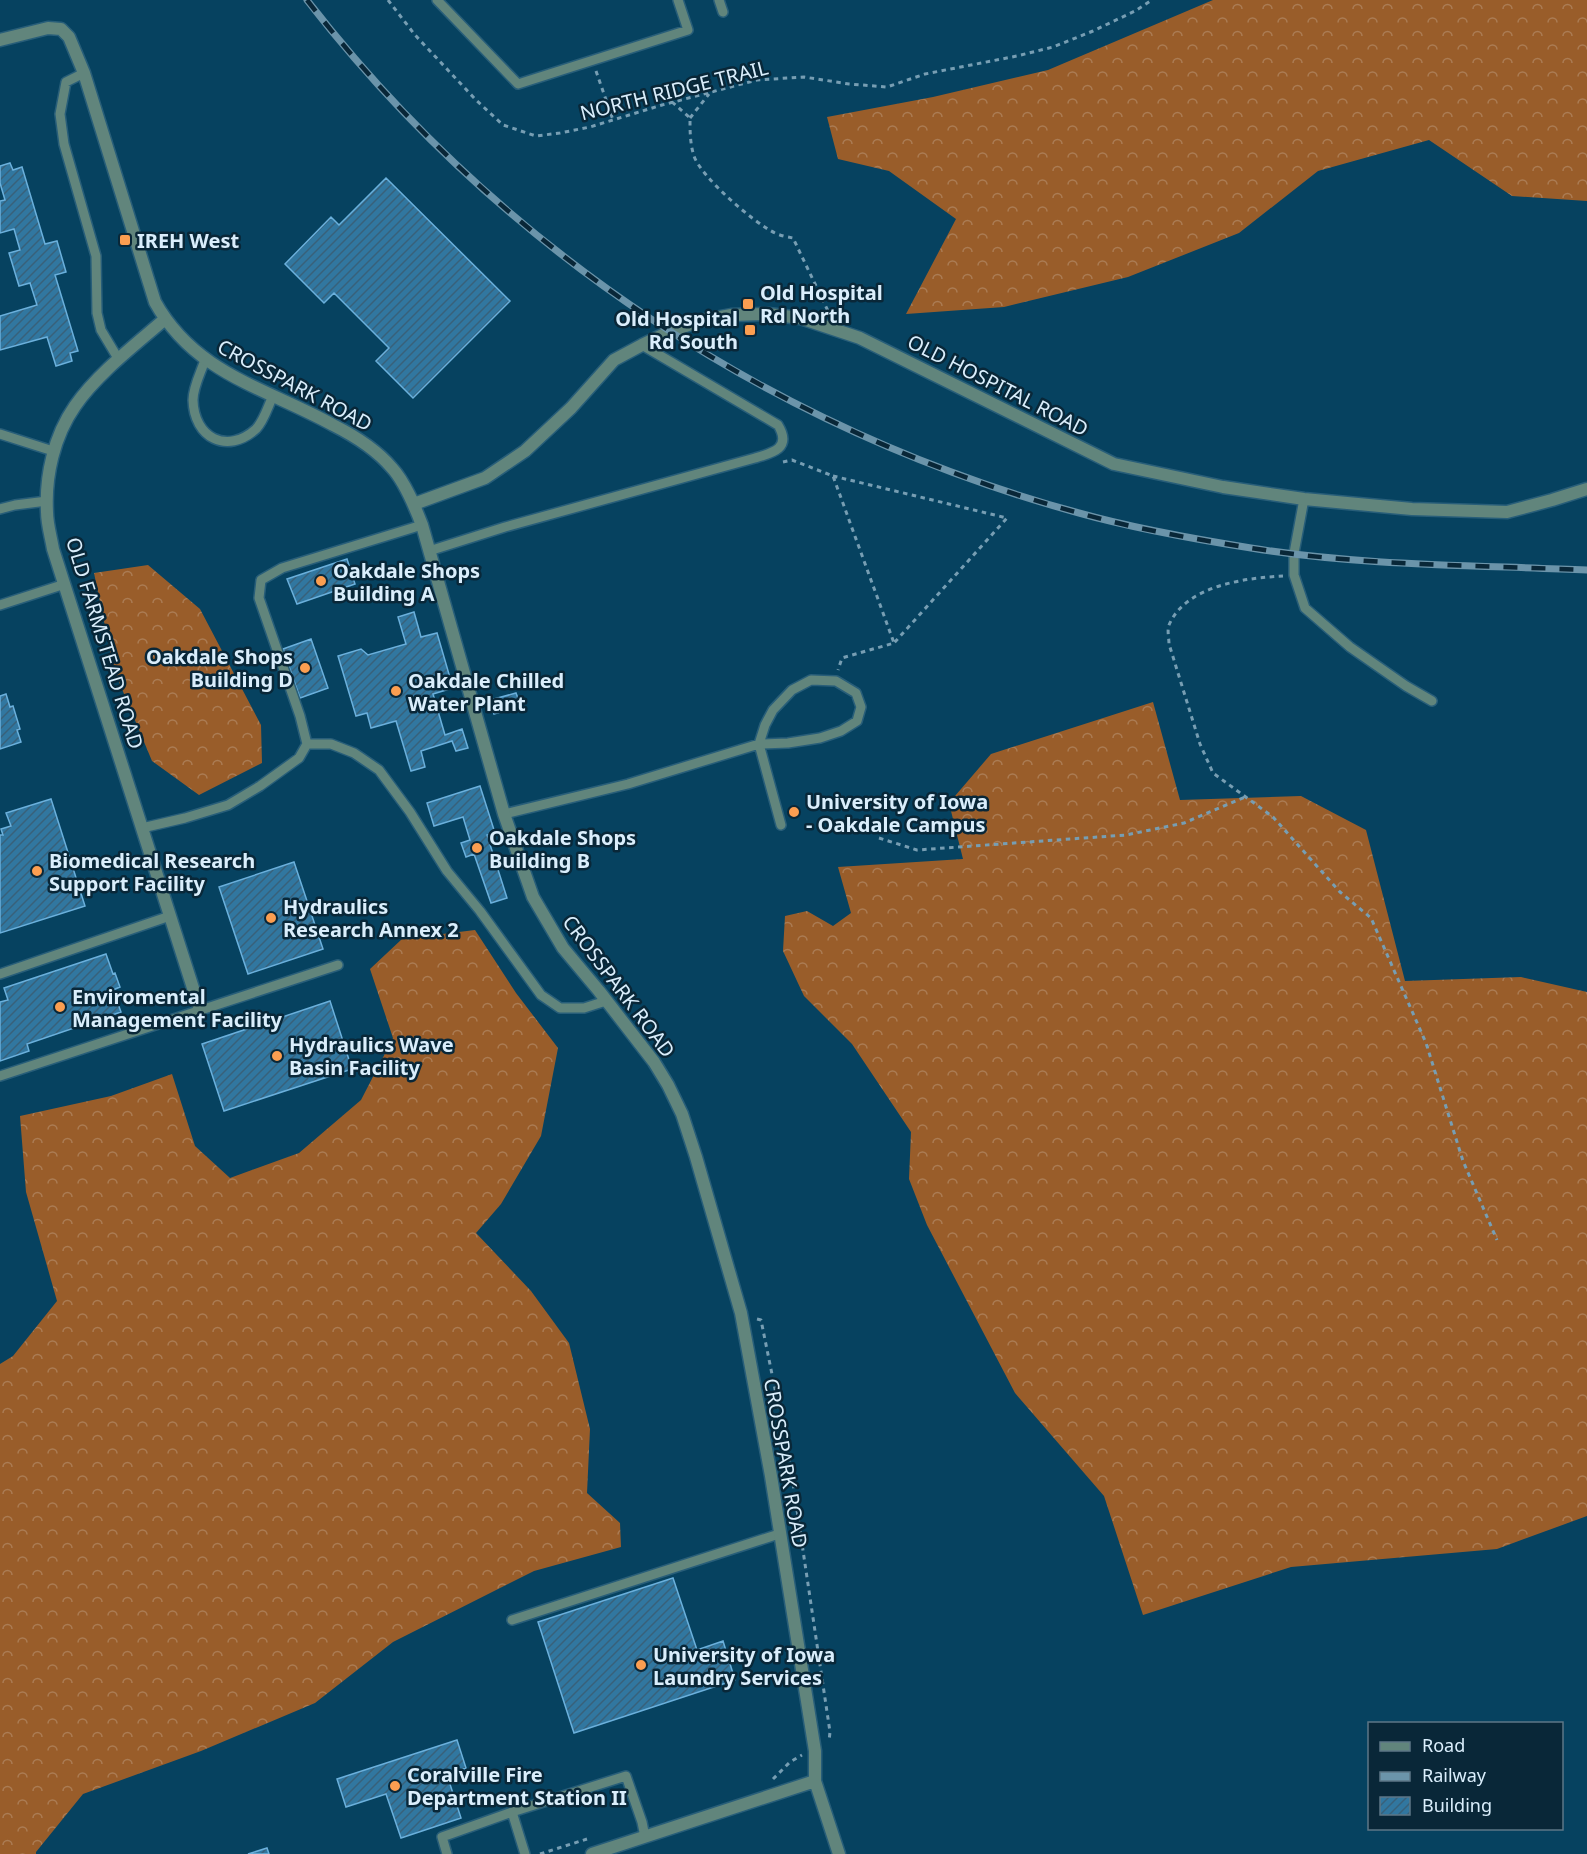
<svg xmlns="http://www.w3.org/2000/svg" width="1587" height="1854" font-family="'Noto Sans',sans-serif">
<style>
.forest{fill:url(#forest-crowns)}
.building{fill:url(#building-hatch);stroke:#6bb0dc;stroke-width:1.5}
.lines{fill:none;stroke-linecap:round;stroke-linejoin:round}
.lane-casing{stroke:#285e79;stroke-width:12}
.street-casing{stroke:#285e79;stroke-width:15}
.path{stroke:#779eb3;stroke-width:3;stroke-dasharray:4.5 4.5;stroke-linecap:butt}
.lane{stroke:#61857c;stroke-width:9}
.street{stroke:#61857c;stroke-width:12}
.rail-casing{stroke:#6b94aa;stroke-width:7}
.rail{stroke:#092738;stroke-width:4.5;stroke-dasharray:14;stroke-linecap:butt}
.poi-dot{fill:#fb9e51;stroke:#092738;stroke-width:2}
.labels{text-anchor:middle;dominant-baseline:central;stroke-width:5;stroke-linejoin:round;paint-order:stroke}
.street-label{font-size:20px;fill:#daeefc;stroke:#092738}
.poi-label{font-size:20px;font-weight:bold;fill:#daeefc;stroke:#092738;text-anchor:start}
</style>
<defs>
<pattern id="forest-crowns" width="20" height="18" patternUnits="userSpaceOnUse" patternTransform="scale(1.5)"><rect width="20" height="18" fill="#995d2a"/><path d="M2 6a3 3 0 1 1 6 0M12 15a3 3 0 1 1 6 0" fill="none" stroke="#ab7c54"/></pattern>
<pattern id="building-hatch" width="6" height="6" patternUnits="userSpaceOnUse" patternTransform="scale(1.5)"><rect width="6" height="6" fill="#3177a0"/><path d="M-1 1l2-2M0 6l6-6M5 7l2-2" fill="none" stroke="#38617a"/></pattern>
</defs>
<rect width="100%" height="100%" fill="#064260"/>
<path class="forest" d="M 1213,0 L 1587,0 L 1587,201 L 1512,196 L 1429,140 L 1318,171 L 1239,233 L 1128,277 L 1004,307 L 906,314 L 956,219 L 889,171 L 838,159 L 827,117 L 933,97 L 1048,70 Z
M 148,565 L 200,609 L 261,725 L 262,763 L 199,795 L 152,761 L 114,670 L 94,573 Z
M 1153,702 L 1180,800 L 1301,796 L 1366,830 L 1405,981 L 1521,977 L 1587,992 L 1587,1516 L 1497,1549 L 1291,1567 L 1143,1615 L 1104,1496 L 1015,1393 L 927,1225 L 909,1179 L 911,1132 L 852,1044 L 804,996 L 783,951 L 785,916 L 807,911 L 833,926 L 851,913 L 838,867 L 963,859 L 949,803 L 991,754 Z
M 475,930 L 516,993 L 558,1048 L 541,1136 L 501,1204 L 476,1233 L 531,1291 L 569,1343 L 590,1429 L 587,1493 L 620,1523 L 621,1547 L 534,1571 L 393,1642 L 315,1703 L 201,1751 L 83,1794 L 36,1852 L 36,1854 L 0,1854 L 0,1364 L 13,1356 L 57,1301 L 26,1192 L 20,1116 L 111,1096 L 172,1074 L 195,1146 L 230,1178 L 299,1153 L 361,1100 L 393,1038 L 370,969 L 402,939 Z"/>
<path class="building" d="M 10,163 L 13,170 L 22,167 L 45,244 L 57,241 L 66,272 L 55,275 L 78,351 L 70,353 L 72,361 L 56,366 L 47,337 L 0,350 L 0,316 L 37,305 L 30,283 L 19,286 L 9,253 L 20,250 L 14,229 L 0,233 L 0,201 L 5,200 L 0,183 L 0,166 Z
M 386,178 L 510,301 L 413,398 L 376,361 L 389,348 L 334,293 L 324,303 L 285,264 L 331,217 L 339,225 Z
M 347,559 L 355,584 L 297,604 L 287,579 Z
M 414,612 L 421,637 L 437,633 L 453,688 L 433,694 L 445,735 L 462,729 L 468,748 L 456,751 L 452,741 L 421,751 L 425,767 L 411,771 L 396,721 L 371,728 L 367,713 L 356,716 L 338,656 L 361,649 L 368,655 L 406,644 L 398,617 Z
M 311,639 L 328,688 L 300,698 L 283,649 Z
M 516,693 L 521,706 L 494,714 L 490,700 Z
M 6,694 L 10,707 L 13,706 L 20,729 L 17,730 L 21,742 L 0,749 L 0,696 Z
M 480,786 L 495,833 L 487,835 L 507,898 L 491,903 L 474,854 L 466,857 L 461,843 L 470,840 L 463,817 L 434,826 L 427,803 Z
M 51,799 L 85,906 L 0,933 L 0,835 L 3,835 L 1,829 L 11,826 L 6,813 Z
M 294,862 L 323,949 L 248,974 L 219,887 Z
M 106,954 L 113,974 L 115,973 L 120,987 L 113,990 L 121,1012 L 27,1044 L 29,1051 L 0,1061 L 0,1002 L 8,1000 L 4,988 Z
M 330,1001 L 352,1069 L 224,1111 L 202,1044 Z
M 673,1578 L 697,1650 L 723,1641 L 735,1680 L 574,1733 L 538,1622 Z
M 457,1740 L 466,1768 L 447,1775 L 461,1818 L 401,1838 L 386,1794 L 346,1807 L 337,1779 Z
M 267,1848 L 269,1854 L 248,1854 Z"/>
<g class="lines">
<defs>
<path id="lane" d="M 437,0 L 518,84 L 688,30 L 678,0
M 719,0 L 723,12
M 84,73 L 66,82 L 60,114 L 64,144 L 96,256 L 97,313 L 101,330 L 119,360
M 205,360 C 201,372 193,387 193,400 C 194,438 227,455 256,429 C 264,421 268,406 273,396
M 0,434 L 53,451
M 1304,499 L 1294,553 L 1294,575 L 1305,608 L 1350,647 L 1406,686 L 1432,701
M 0,509 L 15,505 L 47,501
M 429,551 L 505,527 L 755,458 C 773,453 792,448 778,425 L 642,345
M 0,605 L 65,584
M 307,744 L 331,744 L 354,753 L 379,770 L 410,812 L 447,871 L 480,911 L 541,995 L 560,1008 L 584,1008 L 606,1001
M 504,814 L 628,784 L 759,744 L 788,743 L 820,738 L 841,731 L 857,721 L 861,707 L 856,693 L 836,681 L 811,680 L 792,690 L 773,710 L 765,725 L 759,744 L 781,825
M 142,828 L 185,818 L 228,805 L 260,786 L 299,758 L 307,744 L 300,716 L 259,598 L 261,580 L 282,568 L 422,525
M 0,974 L 170,916
M 0,1076 L 338,965
M 512,1620 L 779,1534
M 512,1812 L 525,1854
M 447,1854 L 442,1837 L 512,1812 L 626,1776 L 642,1822 L 645,1837"/>
<path id="street" d="M 0,40 L 48,28 L 61,29 L 69,37 L 84,73 L 155,302 C 195,374 266,388 333,425 C 355,436 376,449 392,468 C 405,482 415,507 422,525 L 504,814 L 533,897 L 563,948 L 599,991 L 654,1062 L 668,1085 L 682,1114 L 696,1157 L 741,1313 L 771,1476 L 815,1751 L 815,1781 L 839,1854
M 165,319 C 135,345 97,374 75,406 C 54,436 45,476 47,512 C 47,524 51,537 53,549 L 200,1010
M 414,504 L 485,478 L 525,451 L 571,408 L 614,360 L 642,345 L 669,332 L 699,321 L 731,315 L 768,314 L 800,318 L 860,338 L 1114,464 L 1223,487 L 1304,499 L 1412,509 L 1507,512 L 1552,500 L 1587,489
M 592,1854 L 815,1781"/>
</defs>
<use href="#lane" class="lane-casing"/>
<use href="#street" class="street-casing"/>
<path class="path" d="M 388,0 L 415,35 L 476,100 L 503,125 L 536,136 L 560,133 L 590,127 L 662,105 L 757,80 L 804,77 L 849,84 L 887,87 L 925,74 L 1017,56 L 1053,47 L 1093,31 L 1135,11 L 1152,0
M 596,71 L 613,120
M 672,102 L 690,118 C 690,131 690,144 694,156 C 701,177 754,223 775,233 C 781,236 788,237 793,238 L 829,313
M 690,118 L 709,94
M 783,462 L 792,460 L 833,476 L 894,643 L 842,658 L 838,670
M 833,476 L 1007,518 L 894,643
M 1283,576 C 1246,578 1186,585 1169,625 C 1167,630 1169,638 1169,644 L 1200,744 L 1213,773 L 1273,817 L 1340,892 L 1371,918 L 1426,1043 L 1463,1161 L 1497,1240
M 879,838 L 917,850 L 1126,835 L 1184,823 L 1245,797
M 757,1319 L 761,1320 L 790,1463 L 830,1732 L 829,1741
M 773,1779 L 790,1762 L 802,1755
M 540,1854 L 587,1839"/>
<use href="#lane" class="lane"/>
<use href="#street" class="street"/>
<defs>
<path id="rail" d="M 307,0 C 501,250 774,430 1079,513 C 1136,529 1194,539 1251,548 C 1362,566 1475,565 1587,570"/>
</defs>
<use href="#rail" class="rail-casing"/>
<use href="#rail" class="rail"/>
</g>
<g class="poi-dot">
<rect x="119" y="234" width="12" height="12" rx="3"/>
<rect x="742" y="298" width="12" height="12" rx="3"/>
<rect x="744" y="324" width="12" height="12" rx="3"/>
<circle cx="321" cy="581" r="6"/>
<circle cx="305" cy="668" r="6"/>
<circle cx="396" cy="691" r="6"/>
<circle cx="794" cy="812" r="6"/>
<circle cx="477" cy="848" r="6"/>
<circle cx="37" cy="871" r="6"/>
<circle cx="271" cy="918" r="6"/>
<circle cx="60" cy="1007" r="6"/>
<circle cx="277" cy="1056" r="6"/>
<circle cx="641" cy="1665" r="6"/>
<circle cx="395" cy="1786" r="6"/>
</g>
<g class="labels">
<g class="street-label">
<text transform="translate(674 90) rotate(-14)">NORTH RIDGE TRAIL</text>
<text transform="translate(295 385) rotate(28)">CROSSPARK ROAD</text>
<text transform="translate(998 385) rotate(27)">OLD HOSPITAL ROAD</text>
<text transform="translate(105 643) rotate(73)">OLD FARMSTEAD ROAD</text>
<text transform="translate(619 986) rotate(53)">CROSSPARK ROAD</text>
<text transform="translate(786 1463) rotate(80)">CROSSPARK ROAD</text>
</g>
<g class="poi-label">
<text x="137" y="240">IREH West</text>
<text x="760" y="292">Old Hospital<tspan x="760" dy="23">Rd North</tspan></text>
<text x="738" y="318" text-anchor="end">Old Hospital<tspan x="738" dy="23">Rd South</tspan></text>
<text x="333" y="570">Oakdale Shops<tspan x="333" dy="23">Building A</tspan></text>
<text x="293" y="656" text-anchor="end">Oakdale Shops<tspan x="293" dy="23">Building D</tspan></text>
<text x="408" y="680">Oakdale Chilled<tspan x="408" dy="23">Water Plant</tspan></text>
<text x="806" y="801">University of Iowa<tspan x="806" dy="23">- Oakdale Campus</tspan></text>
<text x="489" y="837">Oakdale Shops<tspan x="489" dy="23">Building B</tspan></text>
<text x="49" y="860">Biomedical Research<tspan x="49" dy="23">Support Facility</tspan></text>
<text x="283" y="906">Hydraulics<tspan x="283" dy="23">Research Annex 2</tspan></text>
<text x="72" y="996">Enviromental<tspan x="72" dy="23">Management Facility</tspan></text>
<text x="289" y="1044">Hydraulics Wave<tspan x="289" dy="23">Basin Facility</tspan></text>
<text x="653" y="1654">University of Iowa<tspan x="653" dy="23">Laundry Services</tspan></text>
<text x="407" y="1774">Coralville Fire<tspan x="407" dy="23">Department Station II</tspan></text>
</g>
</g>
<rect x="1368" y="1722" width="195" height="108" fill="#092738" stroke="#5d7786" stroke-width="1.5"/>
<rect x="1380" y="1742" width="30" height="9" fill="#61857c" stroke="#5d7786" stroke-width="1.5"/>
<text x="1422" y="1752" font-size="18" fill="#daeefc">Road</text>
<rect x="1380" y="1772" width="30" height="9" fill="#6b94aa" stroke="#5d7786" stroke-width="1.5"/>
<text x="1422" y="1782" font-size="18" fill="#daeefc">Railway</text>
<rect x="1380" y="1797" width="30" height="18" fill="url(#building-hatch)" stroke="#5d7786" stroke-width="1.5"/>
<text x="1422" y="1812" font-size="18" fill="#daeefc">Building</text>
</svg>
